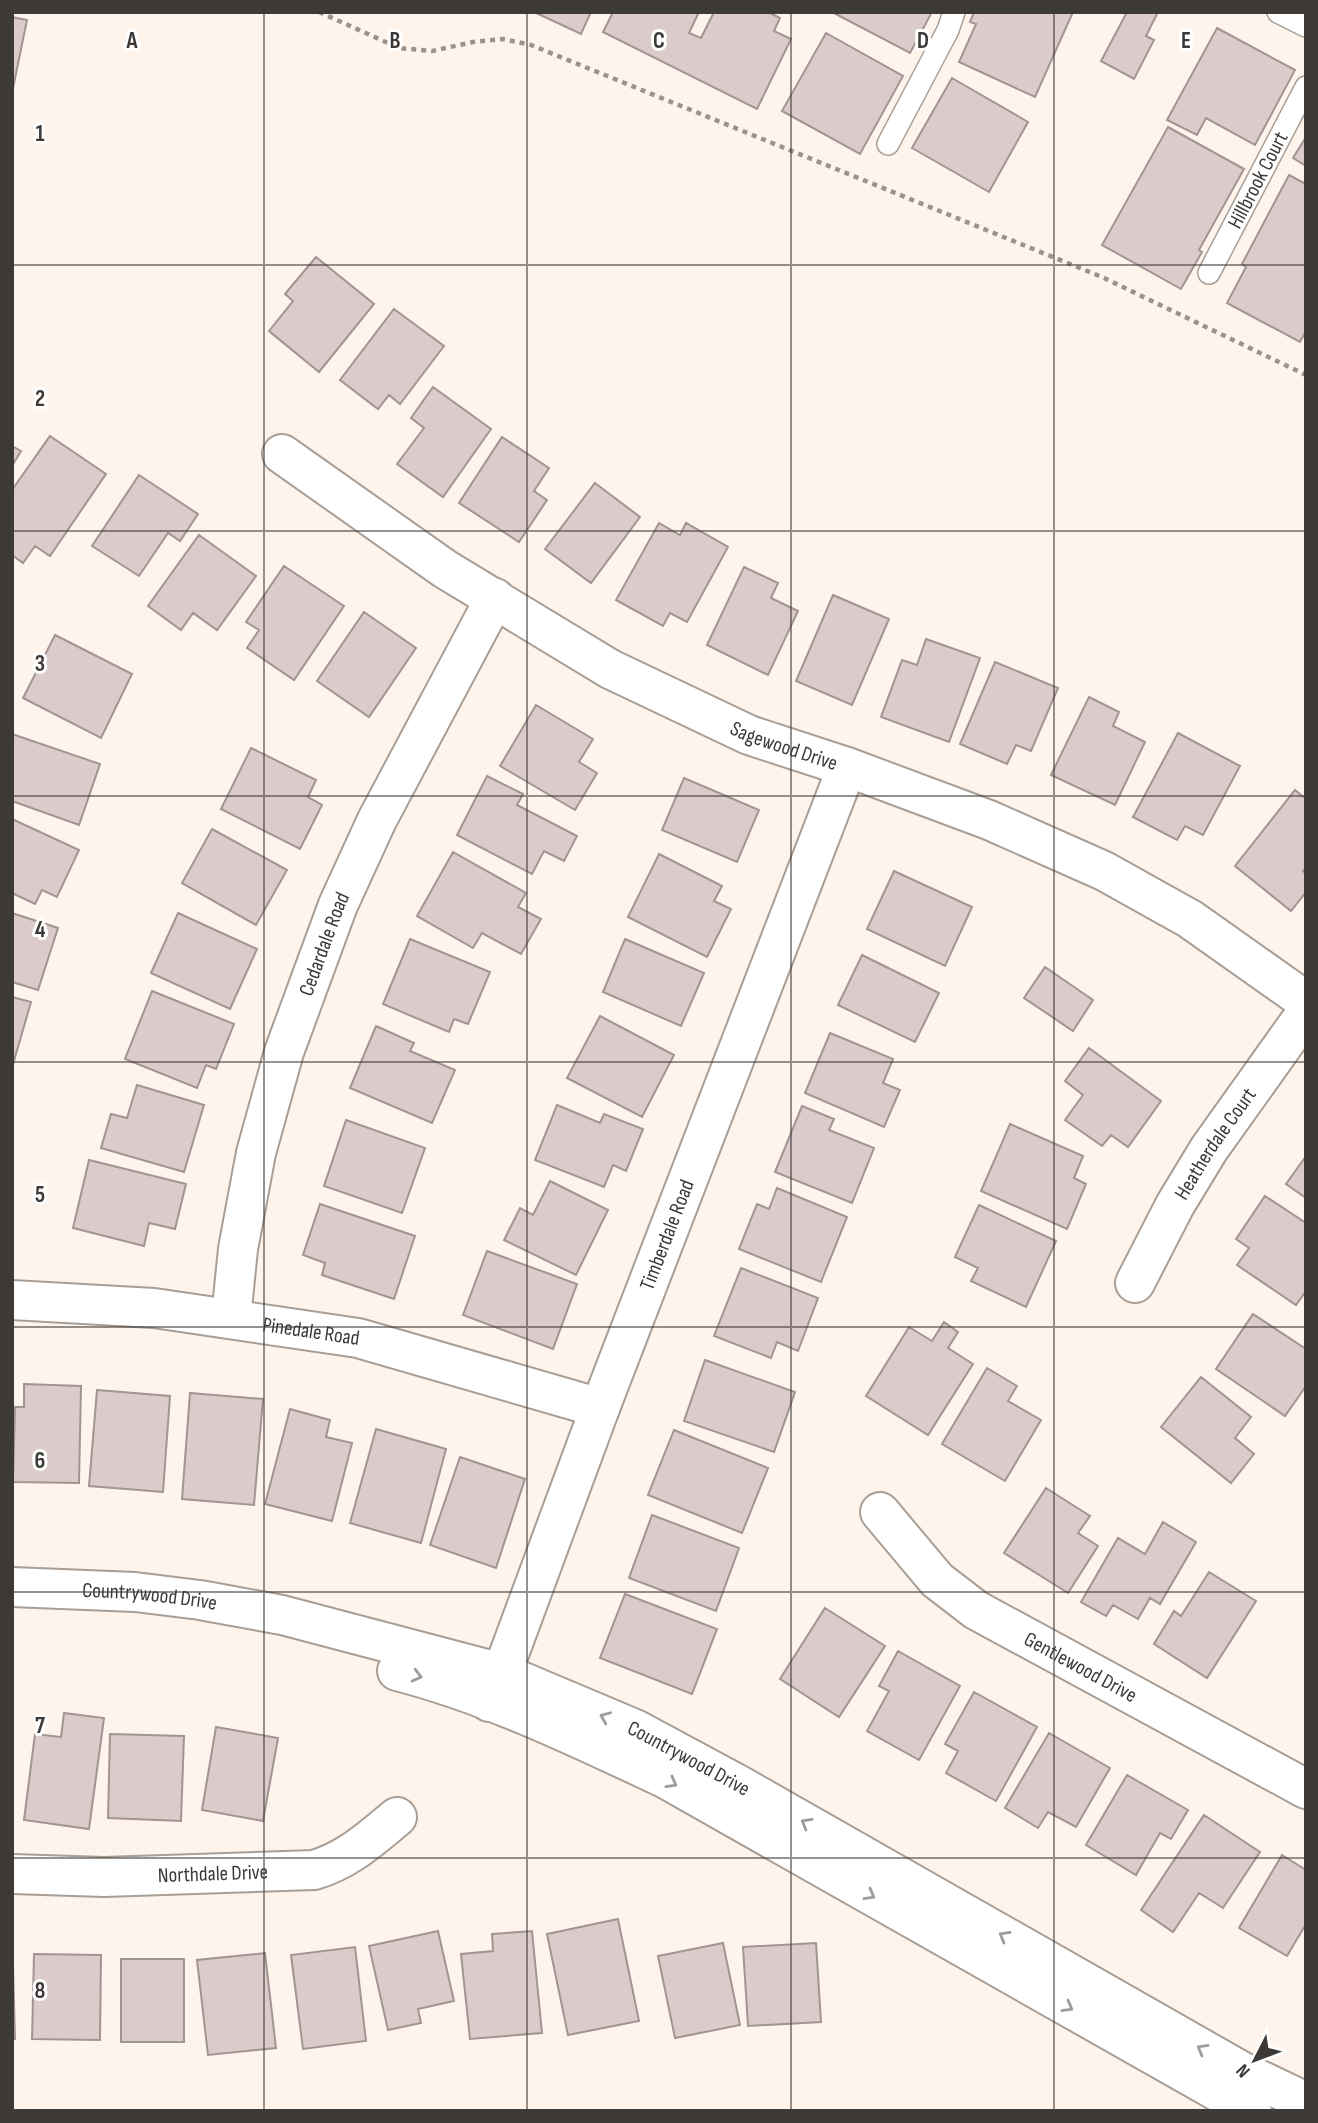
<svg xmlns="http://www.w3.org/2000/svg" width="1318" height="2123" font-family="'Sofia Sans Condensed',sans-serif">
<style>
.building{fill:#dbcbca;stroke:#a29493;stroke-width:2}
.lines{fill:none;stroke-linecap:round;stroke-linejoin:round}
.service-casing{stroke:#a89e95;stroke-width:24}
.minor-casing{stroke:#a89e95;stroke-width:42}
.tertiary-casing{stroke:#a89e95;stroke-width:42}
.path{stroke:#9a938d;stroke-width:4.5;stroke-dasharray:5 5;stroke-linecap:butt}
.service{stroke:#fff;stroke-width:21}
.minor{stroke:#fff;stroke-width:38}
.tertiary{stroke:#fff;stroke-width:38}
.oneway{stroke:#9e9c9a}
.grid{fill:none;stroke:#3d3936;stroke-width:2;stroke-opacity:0.55}
.labels{text-anchor:middle;dominant-baseline:central;stroke-width:6;stroke-linejoin:round;paint-order:stroke}
.street-label{font-size:21px;fill:#3d3936;stroke:#fff}
.grid-label{font-size:23px;text-anchor:middle;font-weight:bold;fill:#3d3936;stroke:#fff;stroke-width:6;stroke-linejoin:round;paint-order:stroke}
</style>
<rect width="100%" height="100%" fill="#fff4eb"/>
<path class="building" d="M 534,12 L 591,12 L 581,34 Z
M 613,12 L 699,12 L 689,33 L 701,38 L 714,12 L 768,12 L 780,18 L 774,31 L 791,39 L 757,109 L 603,32 Z
M 832,12 L 932,12 L 910,53 Z
M 974,12 L 1073,12 L 1035,97 L 959,62 L 976,24 L 970,22 Z
M 1127,12 L 1158,12 L 1146,36 L 1154,40 L 1134,79 L 1101,61 Z
M 12,17 L 27,20 L 12,93 Z
M 1217,28 L 1295,70 L 1255,145 L 1206,118 L 1197,135 L 1167,120 Z
M 826,33 L 903,76 L 860,154 L 782,111 Z
M 952,78 L 1028,122 L 989,192 L 912,148 Z
M 1168,127 L 1244,169 L 1199,250 L 1202,252 L 1181,289 L 1102,245 Z
M 1306,137 L 1306,166 L 1293,158 Z
M 1289,175 L 1306,184 L 1306,331 L 1300,342 L 1227,303 L 1246,267 L 1242,264 Z
M 316,257 L 374,304 L 319,372 L 269,331 L 293,301 L 285,294 Z
M 394,309 L 444,346 L 400,404 L 389,395 L 378,409 L 340,380 Z
M 433,387 L 491,429 L 443,497 L 397,464 L 424,428 L 411,418 Z
M 50,436 L 106,474 L 50,556 L 35,546 L 23,563 L 12,555 L 12,490 Z
M 502,437 L 549,468 L 534,491 L 547,500 L 519,542 L 459,503 Z
M 12,446 L 21,451 L 12,466 Z
M 139,475 L 198,514 L 180,541 L 168,533 L 139,576 L 92,546 Z
M 595,483 L 640,517 L 591,583 L 545,549 Z
M 659,523 L 680,535 L 686,523 L 728,547 L 687,622 L 670,613 L 663,626 L 616,600 Z
M 199,535 L 256,576 L 217,630 L 193,613 L 181,630 L 148,606 Z
M 284,566 L 344,606 L 294,680 L 247,648 L 259,630 L 246,622 Z
M 744,567 L 778,583 L 771,598 L 798,611 L 768,675 L 707,645 Z
M 833,595 L 889,619 L 852,705 L 796,681 Z
M 364,612 L 416,648 L 369,717 L 317,681 Z
M 55,635 L 132,674 L 101,738 L 23,698 Z
M 926,639 L 980,658 L 949,742 L 881,717 L 902,660 L 917,665 Z
M 995,662 L 1058,688 L 1031,751 L 1016,745 L 1007,764 L 960,744 Z
M 1089,697 L 1119,712 L 1113,726 L 1145,742 L 1115,805 L 1051,775 Z
M 536,705 L 593,739 L 579,762 L 597,773 L 575,810 L 500,766 Z
M 1178,733 L 1240,766 L 1203,835 L 1185,826 L 1177,840 L 1133,817 Z
M 12,734 L 100,764 L 79,825 L 12,801 Z
M 251,748 L 316,780 L 308,797 L 322,805 L 300,849 L 221,809 Z
M 487,776 L 523,794 L 517,805 L 577,836 L 564,861 L 544,851 L 532,874 L 457,835 Z
M 684,778 L 759,810 L 737,862 L 662,830 Z
M 1295,790 L 1306,799 L 1306,868 L 1303,871 L 1306,874 L 1306,892 L 1291,911 L 1235,866 Z
M 12,819 L 79,850 L 57,897 L 42,890 L 35,904 L 12,893 Z
M 212,829 L 287,870 L 256,925 L 182,883 Z
M 453,852 L 526,893 L 518,907 L 541,919 L 521,954 L 482,933 L 473,948 L 417,916 Z
M 659,854 L 722,886 L 714,901 L 731,909 L 707,957 L 628,917 Z
M 894,871 L 972,907 L 945,966 L 867,929 Z
M 12,913 L 58,928 L 38,990 L 12,982 Z
M 178,913 L 257,949 L 230,1009 L 151,973 Z
M 410,939 L 490,972 L 468,1024 L 454,1019 L 449,1032 L 383,1004 Z
M 625,939 L 704,973 L 681,1026 L 603,992 Z
M 862,955 L 939,993 L 915,1042 L 838,1005 Z
M 1045,967 L 1093,1000 L 1073,1031 L 1024,998 Z
M 152,991 L 234,1024 L 216,1069 L 206,1065 L 197,1088 L 125,1059 Z
M 12,997 L 31,1002 L 12,1068 Z
M 600,1016 L 674,1055 L 642,1117 L 567,1078 Z
M 376,1026 L 414,1043 L 410,1051 L 455,1070 L 432,1123 L 350,1088 Z
M 830,1033 L 893,1059 L 883,1083 L 900,1090 L 884,1127 L 805,1093 Z
M 1089,1048 L 1161,1101 L 1128,1147 L 1111,1135 L 1102,1146 L 1065,1120 L 1083,1095 L 1065,1081 Z
M 137,1085 L 204,1105 L 184,1172 L 101,1148 L 111,1114 L 127,1118 Z
M 557,1105 L 600,1123 L 604,1114 L 643,1129 L 626,1171 L 613,1165 L 604,1187 L 535,1160 Z
M 802,1106 L 834,1119 L 829,1130 L 874,1148 L 852,1203 L 775,1172 Z
M 346,1120 L 425,1148 L 402,1213 L 324,1186 Z
M 1010,1124 L 1083,1156 L 1074,1178 L 1086,1184 L 1067,1229 L 981,1191 Z
M 1306,1156 L 1306,1198 L 1286,1184 Z
M 89,1160 L 186,1184 L 175,1229 L 149,1223 L 144,1246 L 73,1228 Z
M 550,1181 L 608,1210 L 576,1275 L 504,1240 L 520,1208 L 533,1215 Z
M 777,1188 L 847,1217 L 821,1282 L 739,1249 L 757,1204 L 769,1209 Z
M 1265,1196 L 1306,1223 L 1306,1291 L 1296,1305 L 1237,1265 L 1249,1248 L 1236,1239 Z
M 320,1204 L 415,1236 L 394,1299 L 322,1275 L 325,1263 L 303,1255 Z
M 979,1205 L 1056,1241 L 1026,1307 L 971,1281 L 978,1268 L 955,1257 Z
M 487,1251 L 577,1284 L 553,1349 L 463,1315 Z
M 741,1268 L 818,1298 L 798,1351 L 777,1342 L 771,1358 L 714,1336 Z
M 1253,1314 L 1306,1349 L 1306,1386 L 1285,1416 L 1216,1369 Z
M 944,1322 L 958,1332 L 948,1348 L 973,1364 L 928,1435 L 866,1396 L 909,1327 L 932,1341 Z
M 705,1360 L 795,1392 L 774,1452 L 684,1421 Z
M 987,1368 L 1017,1386 L 1008,1401 L 1041,1420 L 1005,1481 L 942,1444 Z
M 1201,1377 L 1251,1417 L 1235,1438 L 1254,1454 L 1231,1483 L 1161,1427 Z
M 24,1384 L 81,1386 L 79,1483 L 13,1482 L 15,1407 L 24,1407 Z
M 97,1390 L 170,1396 L 163,1492 L 89,1486 Z
M 190,1393 L 263,1399 L 254,1505 L 182,1499 Z
M 290,1409 L 330,1420 L 326,1437 L 352,1443 L 332,1521 L 265,1504 Z
M 376,1429 L 446,1449 L 421,1543 L 350,1523 Z
M 674,1430 L 768,1468 L 742,1533 L 648,1495 Z
M 460,1457 L 525,1479 L 496,1568 L 430,1545 Z
M 1046,1488 L 1090,1516 L 1078,1533 L 1098,1546 L 1068,1593 L 1004,1553 Z
M 652,1515 L 739,1548 L 716,1611 L 629,1578 Z
M 1163,1522 L 1196,1542 L 1160,1604 L 1150,1598 L 1138,1619 L 1113,1605 L 1106,1616 L 1081,1602 L 1118,1538 L 1145,1554 Z
M 1209,1572 L 1256,1601 L 1207,1678 L 1154,1644 L 1174,1611 L 1181,1616 Z
M 625,1594 L 717,1629 L 692,1694 L 600,1658 Z
M 825,1608 L 885,1646 L 839,1717 L 780,1679 Z
M 898,1651 L 960,1686 L 919,1760 L 867,1731 L 889,1691 L 879,1686 Z
M 974,1692 L 1037,1727 L 996,1801 L 946,1773 L 958,1751 L 945,1744 Z
M 64,1713 L 104,1718 L 89,1829 L 24,1820 L 35,1734 L 61,1737 Z
M 216,1727 L 278,1738 L 263,1821 L 202,1810 Z
M 1049,1733 L 1110,1768 L 1076,1827 L 1048,1812 L 1038,1828 L 1005,1808 Z
M 110,1734 L 184,1736 L 181,1821 L 108,1818 Z
M 1127,1775 L 1188,1810 L 1171,1839 L 1160,1833 L 1136,1875 L 1086,1845 Z
M 1204,1815 L 1260,1852 L 1223,1908 L 1199,1893 L 1173,1932 L 1141,1910 Z
M 1282,1855 L 1306,1870 L 1306,1924 L 1287,1956 L 1239,1928 Z
M 618,1919 L 639,2021 L 568,2035 L 547,1934 Z
M 438,1931 L 454,2001 L 418,2009 L 421,2023 L 388,2030 L 369,1946 Z
M 532,1931 L 542,2033 L 470,2039 L 461,1954 L 493,1951 L 492,1934 Z
M 723,1943 L 740,2025 L 675,2038 L 658,1956 Z
M 816,1943 L 821,2022 L 748,2026 L 743,1947 Z
M 355,1947 L 366,2041 L 303,2049 L 291,1955 Z
M 265,1953 L 276,2048 L 208,2055 L 197,1960 Z
M 34,1954 L 101,1955 L 100,2040 L 32,2039 Z
M 121,1959 L 184,1959 L 184,2042 L 121,2042 Z
M 12,1966 L 13,1966 L 15,2039 L 12,2039 Z"/>
<g class="lines">
<defs>
<g id="service">
<path d="M 1278,12 L 1306,26"/>
<path d="M 888,144 L 948,30 L 954,12"/>
<path id="s1" d="M 1209,273 L 1306,87"/>
</g>
<g id="minor">
<path id="s2" d="M 282,454 L 445,569 L 610,669 L 749,735 L 847,767 L 989,820 L 1104,871 L 1190,919 L 1306,1001"/>
<path id="s3" d="M 1135,1283 L 1175,1205 L 1209,1149 L 1306,1013"/>
<path id="s4" d="M 12,1300 L 154,1308 L 358,1338 L 600,1408"/>
<path id="s5" d="M 231,1318 L 238,1249 L 256,1153 L 284,1052 L 338,905 L 377,820 L 495,598"/>
<path id="s6" d="M 880,1512 L 937,1580 L 976,1610 L 1306,1789"/>
<path id="s7" d="M 489,1702 L 502,1673 L 600,1408 L 847,767"/>
<path id="s8" d="M 12,1874 L 104,1877 L 314,1870 C 348,1860 370,1839 397,1817"/>
</g>
<g id="tertiary">
<path id="s9" d="M 12,1587 L 135,1592 L 200,1600 L 282,1615 L 502,1673 L 635,1729 L 739,1785 L 1243,2072 L 1306,2102"/>
<path d="M 397,1671 C 490,1695 579,1738 666,1779 L 1252,2111"/>
</g>
</defs>
<use href="#service" class="service-casing"/>
<use href="#minor" class="minor-casing"/>
<use href="#tertiary" class="tertiary-casing"/>
<path class="path" d="M 319,12 L 399,48 L 432,51 L 473,42 L 503,39 L 531,45 L 1102,277 L 1306,375"/>
<use href="#service" class="service"/>
<use href="#minor" class="minor"/>
<use href="#tertiary" class="tertiary"/>
</g>
<defs><path id="oneway-chevron" d="M-2-3.5L2.5 0L-2 3.5" fill="none" stroke-width="1.6" stroke-linecap="round" stroke-linejoin="round" transform="scale(1.75)"/></defs>
<g class="oneway">
<use href="#oneway-chevron" transform="translate(417 1676) rotate(14)"/>
<use href="#oneway-chevron" transform="translate(605 1717) rotate(-157)"/>
<use href="#oneway-chevron" transform="translate(672 1783) rotate(29)"/>
<use href="#oneway-chevron" transform="translate(806 1823) rotate(-150)"/>
<use href="#oneway-chevron" transform="translate(870 1895) rotate(29)"/>
<use href="#oneway-chevron" transform="translate(1004 1936) rotate(-150)"/>
<use href="#oneway-chevron" transform="translate(1068 2007) rotate(29)"/>
<use href="#oneway-chevron" transform="translate(1202 2049) rotate(-150)"/>
</g>
<path class="grid" d="M 264,12 L 264,2111M 527,12 L 527,2111M 791,12 L 791,2111M 1054,12 L 1054,2111M 12,265 L 1306,265M 12,531 L 1306,531M 12,796 L 1306,796M 12,1062 L 1306,1062M 12,1327 L 1306,1327M 12,1592 L 1306,1592M 12,1858 L 1306,1858"/>
<g class="labels">
<g class="street-label">
<text stroke="none"><textPath href="#s1" startOffset="105">Hillbrook Court</textPath></text>
<text stroke="none"><textPath href="#s2" startOffset="583">Sagewood Drive</textPath></text>
<text stroke="none"><textPath href="#s5" startOffset="387">Cedardale Road</textPath></text>
<text stroke="none"><textPath href="#s3" startOffset="161">Heatherdale Court</textPath></text>
<text stroke="none"><textPath href="#s7" startOffset="500">Timberdale Road</textPath></text>
<text stroke="none"><textPath href="#s4" startOffset="301">Pinedale Road</textPath></text>
<text stroke="none"><textPath href="#s9" startOffset="138">Countrywood Drive</textPath></text>
<text stroke="none"><textPath href="#s6" startOffset="257">Gentlewood Drive</textPath></text>
<text stroke="none"><textPath href="#s9" startOffset="705">Countrywood Drive</textPath></text>
<text stroke="none"><textPath href="#s8" startOffset="201">Northdale Drive</textPath></text>
</g>
</g>
<g class="grid-label">
<text x="132" y="48">A</text>
<text x="395" y="48">B</text>
<text x="659" y="48">C</text>
<text x="923" y="48">D</text>
<text x="1186" y="48">E</text>
<text x="40" y="141">1</text>
<text x="40" y="406">2</text>
<text x="40" y="671">3</text>
<text x="40" y="937">4</text>
<text x="40" y="1202">5</text>
<text x="40" y="1468">6</text>
<text x="40" y="1733">7</text>
<text x="40" y="1998">8</text>
</g>
<rect width="1318" height="2123" fill="none" stroke="#3d3936" stroke-width="28"/>
<g transform="translate(1255 2060) rotate(228)" stroke="#ffffff" stroke-width="5" paint-order="stroke">
<path d="M0-5L12 26L0 18L-12 26Z" fill="#3d3936"/>
<text y="-10" font-size="19" font-weight="bold" text-anchor="middle" fill="#3d3936">N</text>
</g>
</svg>
